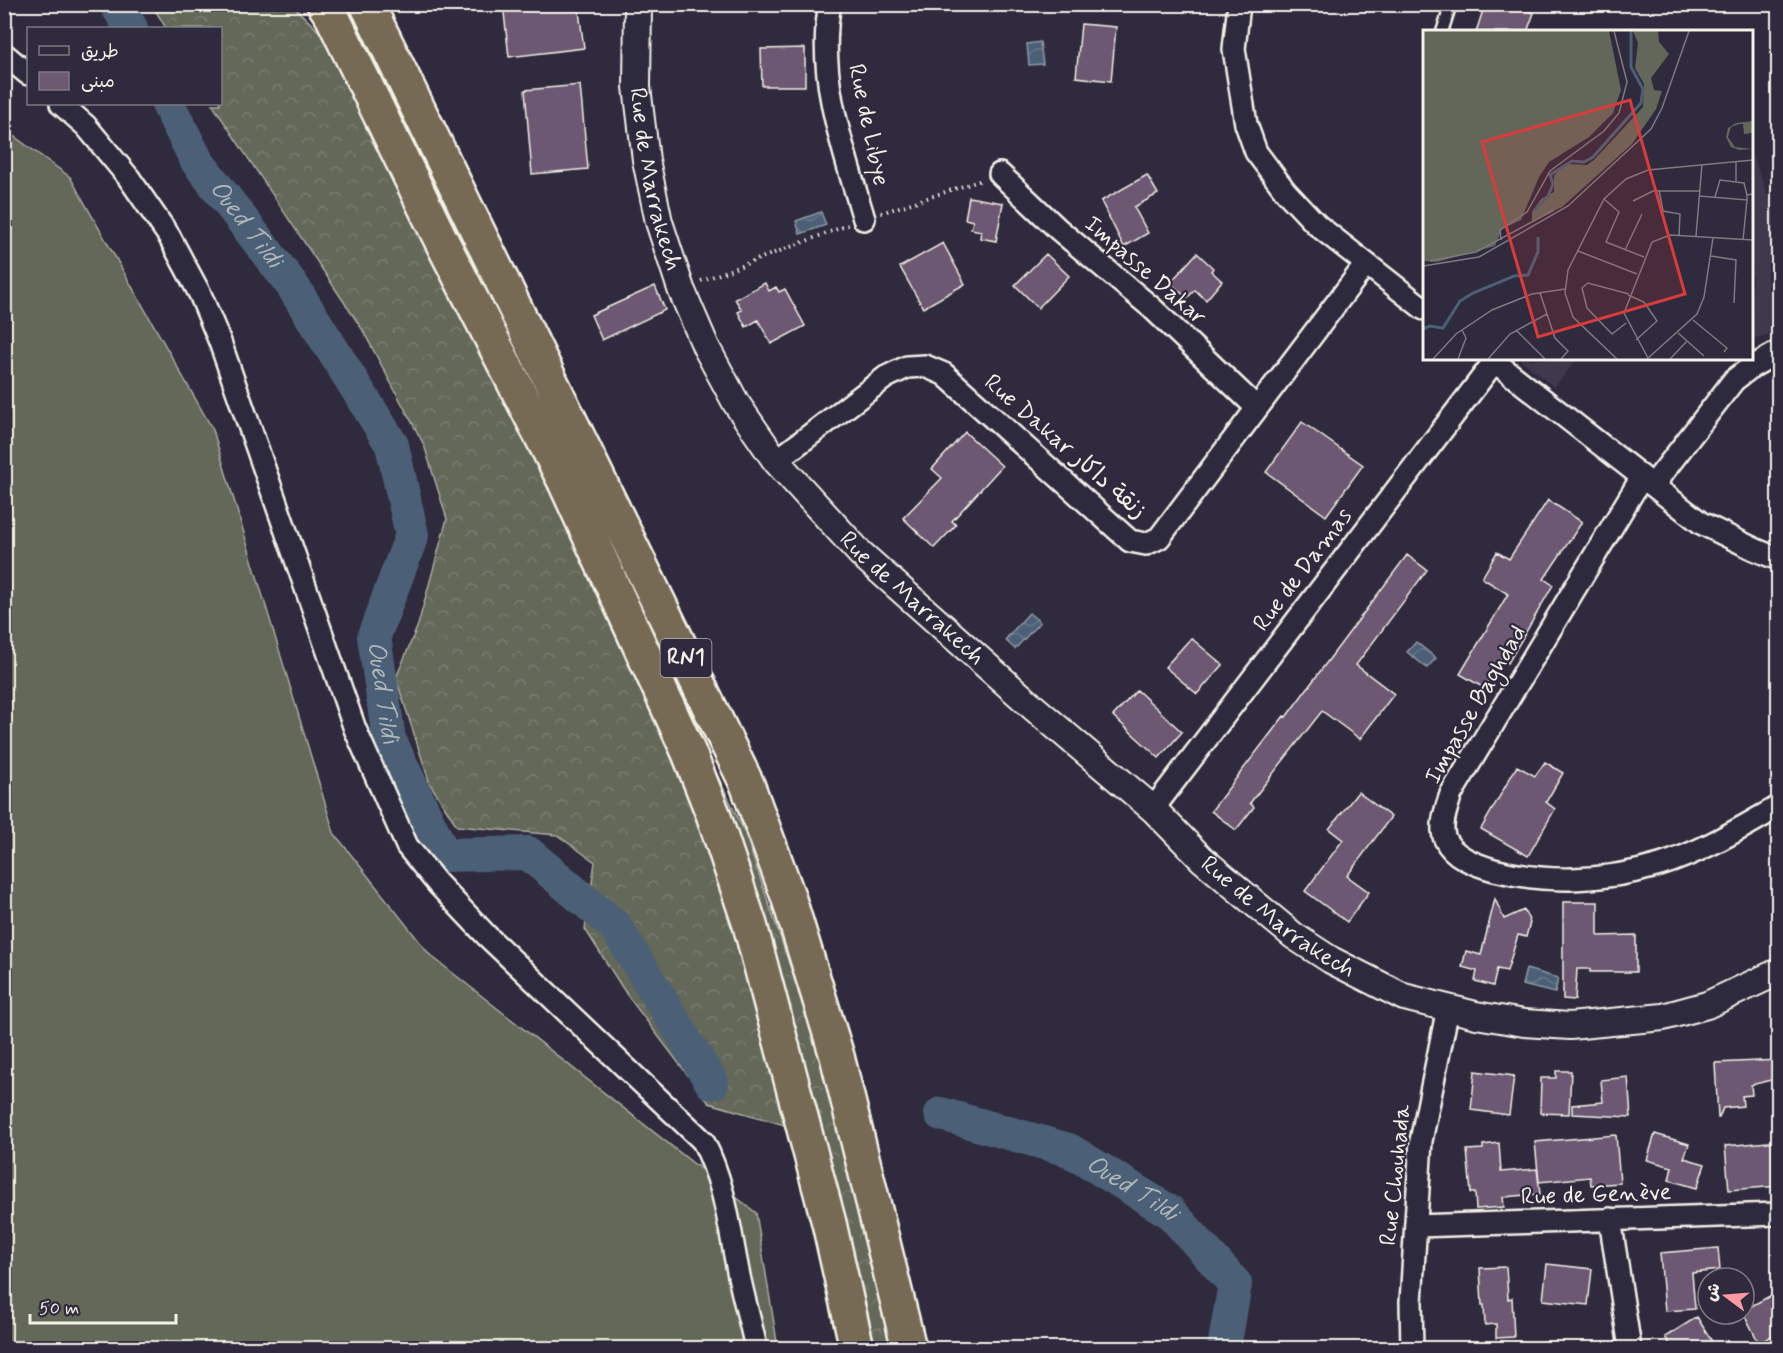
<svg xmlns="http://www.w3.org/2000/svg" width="1783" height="1353" font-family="Mynerve,'Playpen Sans Arabic',sans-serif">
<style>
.built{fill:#41384d}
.grass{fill:#636759;stroke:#acaca0;stroke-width:1.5}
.forest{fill:url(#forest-crowns);stroke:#acaca0;stroke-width:1.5}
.water{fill:url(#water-waves);stroke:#8f9aa4;stroke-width:1.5}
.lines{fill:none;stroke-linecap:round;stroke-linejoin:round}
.river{stroke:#4b6076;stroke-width:34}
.building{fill:#6c5972;stroke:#f4f1e8;stroke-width:1.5}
.service-casing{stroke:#f4f1e8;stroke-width:15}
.minor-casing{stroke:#f4f1e8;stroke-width:26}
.tertiary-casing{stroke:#f4f1e8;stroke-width:30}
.trunk-casing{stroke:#f4f1e8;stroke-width:38}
.path{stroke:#f4f1e8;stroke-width:4;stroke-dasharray:1.5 4.5;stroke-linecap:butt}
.service{stroke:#2f2a3d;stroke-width:10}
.minor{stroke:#2f2a3d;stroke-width:21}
.tertiary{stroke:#2f2a3d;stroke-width:26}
.trunk{stroke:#766a55;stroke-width:33}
.labels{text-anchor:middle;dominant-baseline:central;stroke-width:4.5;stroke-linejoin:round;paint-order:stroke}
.shield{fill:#2f2a3d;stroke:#b9b5b5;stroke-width:1.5}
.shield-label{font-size:22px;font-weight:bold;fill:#f4f1e8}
.street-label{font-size:24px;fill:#f4f1e8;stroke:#2f2a3d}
.water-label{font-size:26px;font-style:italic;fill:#b0b7ba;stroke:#2f2a3d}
.inset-river{fill:none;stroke:#4b6076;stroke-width:3}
.inset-road{fill:none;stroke:#7e7a81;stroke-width:1.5}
.view{fill:#d93c3b;fill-opacity:0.15;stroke:#d93c3b;stroke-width:3}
.inset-edge{fill:none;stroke:#f4f1e8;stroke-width:3}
</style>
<defs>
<pattern id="forest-crowns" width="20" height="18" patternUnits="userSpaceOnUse" patternTransform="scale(1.5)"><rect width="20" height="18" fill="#636759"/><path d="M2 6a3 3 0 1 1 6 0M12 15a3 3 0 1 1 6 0" fill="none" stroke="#7a7d71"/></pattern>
<pattern id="water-waves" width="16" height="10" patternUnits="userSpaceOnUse" patternTransform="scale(1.5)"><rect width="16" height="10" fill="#4b6076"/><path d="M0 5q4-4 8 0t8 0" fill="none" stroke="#66778a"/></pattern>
</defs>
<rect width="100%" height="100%" fill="#2f2a3d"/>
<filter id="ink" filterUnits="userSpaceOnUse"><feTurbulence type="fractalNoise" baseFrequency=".0167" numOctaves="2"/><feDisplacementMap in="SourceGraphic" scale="12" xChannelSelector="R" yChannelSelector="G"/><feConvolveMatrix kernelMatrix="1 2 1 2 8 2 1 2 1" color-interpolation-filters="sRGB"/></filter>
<g filter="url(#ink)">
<path class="built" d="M 1752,154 L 1778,221 L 1778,332 L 1752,339 Z
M 1520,359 L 1577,359 L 1554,387 Z"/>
<path class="grass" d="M 4,129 L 70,177 L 213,430 L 334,833 L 430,955 L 756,1213 L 778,1348 L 5,1348 Z"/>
<path class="forest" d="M 152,5 L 292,5 L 375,86 L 499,316 L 744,831 L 818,1048 L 891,1341 L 883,1348 L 872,1348 L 788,1126 L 709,1103 L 627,995 L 585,929 L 595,862 L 557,835 L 457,826 L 430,784 L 396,678 L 418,625 L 447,519 L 424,445 L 362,329 L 212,104 L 220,104 L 220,28 L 166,28 Z"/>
<path class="water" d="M 1040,42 L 1043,64 L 1029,65 L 1027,44 Z
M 821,212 L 826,225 L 800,234 L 796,221 Z
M 1029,613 L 1040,622 L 1015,649 L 1005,640 Z
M 1416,642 L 1436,658 L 1427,668 L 1407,652 Z
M 1526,969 L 1558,978 L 1555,993 L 1522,985 Z"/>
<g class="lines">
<g class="river">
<path d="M 116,4 L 131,28"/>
<path id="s1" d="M 168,104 L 197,161 L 292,285 L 392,445 L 412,535 L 374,636 L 389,739 L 444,855 L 528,853 L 615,926 L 712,1083"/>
<path id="s2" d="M 941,1114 L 1069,1150 L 1170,1212 L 1235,1284 L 1224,1348"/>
</g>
</g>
<path class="building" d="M 503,4 L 578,4 L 584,48 L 509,57 Z
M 1485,4 L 1509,4 L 1534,13 L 1527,32 L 1476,32 Z
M 1081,24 L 1116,27 L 1111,81 L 1076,77 Z
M 805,48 L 805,86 L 762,86 L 761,49 Z
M 580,85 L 588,169 L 532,174 L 525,90 Z
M 1147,175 L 1158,194 L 1134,207 L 1148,233 L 1124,247 L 1101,201 Z
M 969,197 L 1003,203 L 996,241 L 980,238 L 981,231 L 971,229 L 973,221 L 965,219 Z
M 943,243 L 965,284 L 923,308 L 900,267 Z
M 1197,253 L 1213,268 L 1211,271 L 1222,281 L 1206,300 L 1195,290 L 1187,298 L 1170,283 Z
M 1046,254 L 1069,276 L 1038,308 L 1015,285 Z
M 765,283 L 769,291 L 776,287 L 779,292 L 785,289 L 805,326 L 771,344 L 758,320 L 746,327 L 738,312 L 742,310 L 735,299 Z
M 655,286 L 665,310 L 602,340 L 591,315 Z
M 1302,422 L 1363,465 L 1326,516 L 1266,472 Z
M 965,432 L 1002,466 L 952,521 L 956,525 L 934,548 L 903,518 L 942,478 L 932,469 Z
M 1548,500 L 1582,522 L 1544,579 L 1553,585 L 1508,663 L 1501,659 L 1484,688 L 1460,674 L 1508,594 L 1482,578 L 1497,552 L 1509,559 Z
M 1407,555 L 1427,570 L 1356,665 L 1394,694 L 1360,739 L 1322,711 L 1250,803 L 1254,807 L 1236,830 L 1211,811 L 1284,716 L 1286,717 Z
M 1191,638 L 1223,665 L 1197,694 L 1165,667 Z
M 1137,690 L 1182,732 L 1159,758 L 1113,716 Z
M 1545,762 L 1563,773 L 1546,802 L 1555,809 L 1528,856 L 1481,829 L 1517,766 L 1535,776 Z
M 1358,792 L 1391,817 L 1347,876 L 1369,892 L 1347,922 L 1305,891 L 1343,840 L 1329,829 Z
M 1495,899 L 1504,919 L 1524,910 L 1530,922 L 1526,937 L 1518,935 L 1507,971 L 1497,969 L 1493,986 L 1475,981 L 1477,971 L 1462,967 L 1466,951 L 1481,955 Z
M 1563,902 L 1598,902 L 1598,936 L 1636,935 L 1636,972 L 1590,972 L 1590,969 L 1577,969 L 1575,1000 L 1563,999 Z
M 1779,1060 L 1779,1078 L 1751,1085 L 1752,1095 L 1742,1096 L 1743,1106 L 1723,1108 L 1719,1118 L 1718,1118 L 1715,1063 Z
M 1475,1071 L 1514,1076 L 1509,1115 L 1471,1110 Z
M 1556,1071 L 1571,1071 L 1569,1114 L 1540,1113 L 1541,1078 L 1556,1078 Z
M 1628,1077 L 1631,1117 L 1572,1114 L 1572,1105 L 1603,1102 L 1601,1080 Z
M 1655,1134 L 1689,1144 L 1684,1158 L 1705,1164 L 1697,1188 L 1669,1180 L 1672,1167 L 1647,1160 Z
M 1616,1135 L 1620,1183 L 1591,1185 L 1590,1177 L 1539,1182 L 1535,1142 Z
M 1779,1141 L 1779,1186 L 1729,1190 L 1725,1146 Z
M 1499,1143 L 1501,1172 L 1537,1169 L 1540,1194 L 1503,1197 L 1504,1207 L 1476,1209 L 1475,1193 L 1471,1193 L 1467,1150 L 1483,1149 L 1483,1145 Z
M 1718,1248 L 1720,1270 L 1692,1273 L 1695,1309 L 1665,1311 L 1660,1253 Z
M 1547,1264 L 1592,1269 L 1588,1305 L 1543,1300 Z
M 1506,1267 L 1508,1299 L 1512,1298 L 1514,1337 L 1496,1338 L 1496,1324 L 1485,1325 L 1484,1305 L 1482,1305 L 1480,1268 Z
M 1779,1291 L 1779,1332 L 1759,1343 L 1744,1314 L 1744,1310 Z
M 1697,1317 L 1716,1348 L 1672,1348 L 1665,1337 Z"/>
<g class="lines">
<defs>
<path id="service" d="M 1442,32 L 1451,4"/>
<path id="minor" d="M 830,4 C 816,76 844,151 864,219
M 1239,4 L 1234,49 L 1246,124 L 1256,152 L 1286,192 L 1317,225 L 1424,309
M 4,54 L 28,74
M 61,104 L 86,126 L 129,178 L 169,236 L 200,294 L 220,342 L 355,729 L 407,846 L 437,883 L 487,936 L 703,1141 C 726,1186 729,1228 739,1276 C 744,1300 751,1324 756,1348
M 1000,174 L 1058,229 L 1152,308 L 1256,407
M 1490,358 L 1701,523 L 1754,549 L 1778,559
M 776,461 L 886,377 L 907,367 L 925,366 L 944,374 L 1130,541 L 1146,544 L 1159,538 L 1366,264
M 1642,477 L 1451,794 C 1447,807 1439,826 1445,839 C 1453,857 1476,865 1494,870 C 1548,884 1606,881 1660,865 C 1702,852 1741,828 1778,807
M 1653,485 L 1734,380 L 1750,368 L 1778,352
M 1153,809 L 1494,362
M 1610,1219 L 1630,1348
M 1416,1226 L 1778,1214
M 1412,1348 L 1411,1302 L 1421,1141 L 1448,1008"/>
<g id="tertiary">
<path id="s3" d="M 638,4 L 637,87 L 646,160 L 659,222 L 681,289 L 706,347 L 736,403 L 776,461 L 860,553 L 1033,707 L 1153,809 L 1202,859 L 1259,907 L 1294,936 L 1331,960 L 1404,997 L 1476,1015 L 1524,1023 L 1570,1026 L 1663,1017 L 1707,1005 L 1778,972"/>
</g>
<path id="trunk" d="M 324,4 L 332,16 L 439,236 L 564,480 L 689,753 L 713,814 L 750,925 L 829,1223 L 857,1348
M 367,4 L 747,784 L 788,896 L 837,1056 L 909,1348"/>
</defs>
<use href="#service" class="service-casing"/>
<use href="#minor" class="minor-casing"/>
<use href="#tertiary" class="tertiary-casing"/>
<use href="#trunk" class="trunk-casing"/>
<path class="path" d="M 881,213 L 982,180
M 701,281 L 848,225"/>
<use href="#service" class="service"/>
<use href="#minor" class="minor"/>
<use href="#tertiary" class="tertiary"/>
<use href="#trunk" class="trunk"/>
</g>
</g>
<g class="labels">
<rect class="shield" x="660.5" y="639" width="51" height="38" rx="4.5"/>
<g class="shield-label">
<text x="686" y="658">RN1</text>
</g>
<g class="street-label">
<text transform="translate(868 125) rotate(78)">Rue de Libye</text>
<text stroke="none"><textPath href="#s3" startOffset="177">Rue de Marrakech</textPath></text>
<text transform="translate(1145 271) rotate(41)">Impasse Dakar</text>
<text transform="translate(1065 447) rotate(41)">Rue Dakar زنقة داكار</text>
<text transform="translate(1303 570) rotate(-53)">Rue de Damas</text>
<text stroke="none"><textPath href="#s3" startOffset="681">Rue de Marrakech</textPath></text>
<text transform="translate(1476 705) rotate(-60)">Impasse Baghdad</text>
<text stroke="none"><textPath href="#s3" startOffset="1167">Rue de Marrakech</textPath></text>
<text transform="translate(1396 1175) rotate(-84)">Rue Chouhada</text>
<text transform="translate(1596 1195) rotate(-2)">Rue de Genève</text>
</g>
<g class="water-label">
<text stroke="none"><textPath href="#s1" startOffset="144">Oued Tildi</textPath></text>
<text stroke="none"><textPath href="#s1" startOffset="666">Oued Tildi</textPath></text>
<text stroke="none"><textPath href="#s2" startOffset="207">Oued Tildi</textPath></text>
</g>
</g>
<g transform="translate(1423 30)">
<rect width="330" height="330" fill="#2f2a3d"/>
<path d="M 0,1 L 186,1 L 198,60 L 190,83 L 166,107 L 126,132 L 116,147 L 98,190 L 79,199 L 72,216 L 14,232 L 0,231 ZM 330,91 L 329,103 L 321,104 L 320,94 L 316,94 L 308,97 L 305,107 L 312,117 L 330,119 L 316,120 L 308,117 L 303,107 L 305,98 L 313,93 Z" fill="#636759"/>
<path d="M 210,1 L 235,1 L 236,12 L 246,24 L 228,48 L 231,60 L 239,61 L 233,79 L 209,114 L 139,177 L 109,191 L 109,182 L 118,169 L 131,162 L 131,146 L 135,141 L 145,134 L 164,135 L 171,130 L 220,77 L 221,54 L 212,38 L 215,13 Z" fill="#636759"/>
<path class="inset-river" d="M 111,181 L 125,166 L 130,154 L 127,145 L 149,131 L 161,132 L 170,127 L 218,73 L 220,59 L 208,37 L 208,1M 0,299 L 7,296 L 20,298 L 37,271 L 50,263 L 91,246 L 105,245 L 115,222 L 115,207"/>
<path class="inset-road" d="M 313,151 L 313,131M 236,160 L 240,181 L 257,184 L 256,205M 276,166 L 324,170 L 324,165 L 330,164M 292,167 L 297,150 L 321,153 L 324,165M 181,169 L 196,182 L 183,212 L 221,227M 210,171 L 230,161 L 277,161M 273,206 L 279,134M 78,210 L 77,200 L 104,182 L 127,141 L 181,101 L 196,83 L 204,52 L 191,1M 320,210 L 324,170M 202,220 L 219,184M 155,221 L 214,244M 288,226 L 313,230 L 311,273M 7,231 L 53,222 L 131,180M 0,236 L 56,227 L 145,176 L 228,99 L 239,78 L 266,1M 117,263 L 132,308 L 145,321 L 138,329M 205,265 L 221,272 L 234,291 L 213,310M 270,290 L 304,318 L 301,322M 203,293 L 189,304 L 164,278 L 159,258 L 165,253 L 206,264M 93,300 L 122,329M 255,303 L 281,326M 225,328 L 201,283 L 229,212 L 247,205 L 330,210M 10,329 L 33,304 L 69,280 L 109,264 L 142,259M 35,329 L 43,308 L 39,300M 65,329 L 87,304 L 124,284M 194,329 L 150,287 L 142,263 L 145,240 L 181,169 L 203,149 L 225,140 L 330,130M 224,329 L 274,284 L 281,267 L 290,208M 247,329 L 264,311"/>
<path class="view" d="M 207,70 L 262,264 L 115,307 L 59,112 Z"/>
<rect width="330" height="330" class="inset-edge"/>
</g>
<rect width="1783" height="1353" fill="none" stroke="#2f2a3d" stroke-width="24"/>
<rect x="12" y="12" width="1759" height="1329" fill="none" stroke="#f4f1e8" stroke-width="2" filter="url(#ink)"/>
<rect x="27" y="27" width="195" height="78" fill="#2f2a3d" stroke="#7e7a81" stroke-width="1.5"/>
<rect x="39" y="46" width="30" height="9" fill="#2f2a3d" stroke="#7e7a81" stroke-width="1.5"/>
<text x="81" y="57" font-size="18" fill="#f4f1e8">طريق</text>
<rect x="39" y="72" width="30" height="18" fill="#6c5972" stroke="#7e7a81" stroke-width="1.5"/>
<text x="81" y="87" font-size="18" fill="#f4f1e8">مبنى</text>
<g transform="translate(1726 1296) rotate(286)"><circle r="28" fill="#2f2a3d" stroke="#7e7a81" stroke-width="1.5"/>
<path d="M0-4.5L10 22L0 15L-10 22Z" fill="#ff9aa2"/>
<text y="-9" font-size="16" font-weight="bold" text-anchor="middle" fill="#f4f1e8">ش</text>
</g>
<path d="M30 1314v9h146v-9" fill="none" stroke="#f4f1e8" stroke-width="3"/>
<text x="39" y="1314" font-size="18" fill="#f4f1e8" stroke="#2f2a3d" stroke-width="4.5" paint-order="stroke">50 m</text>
</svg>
